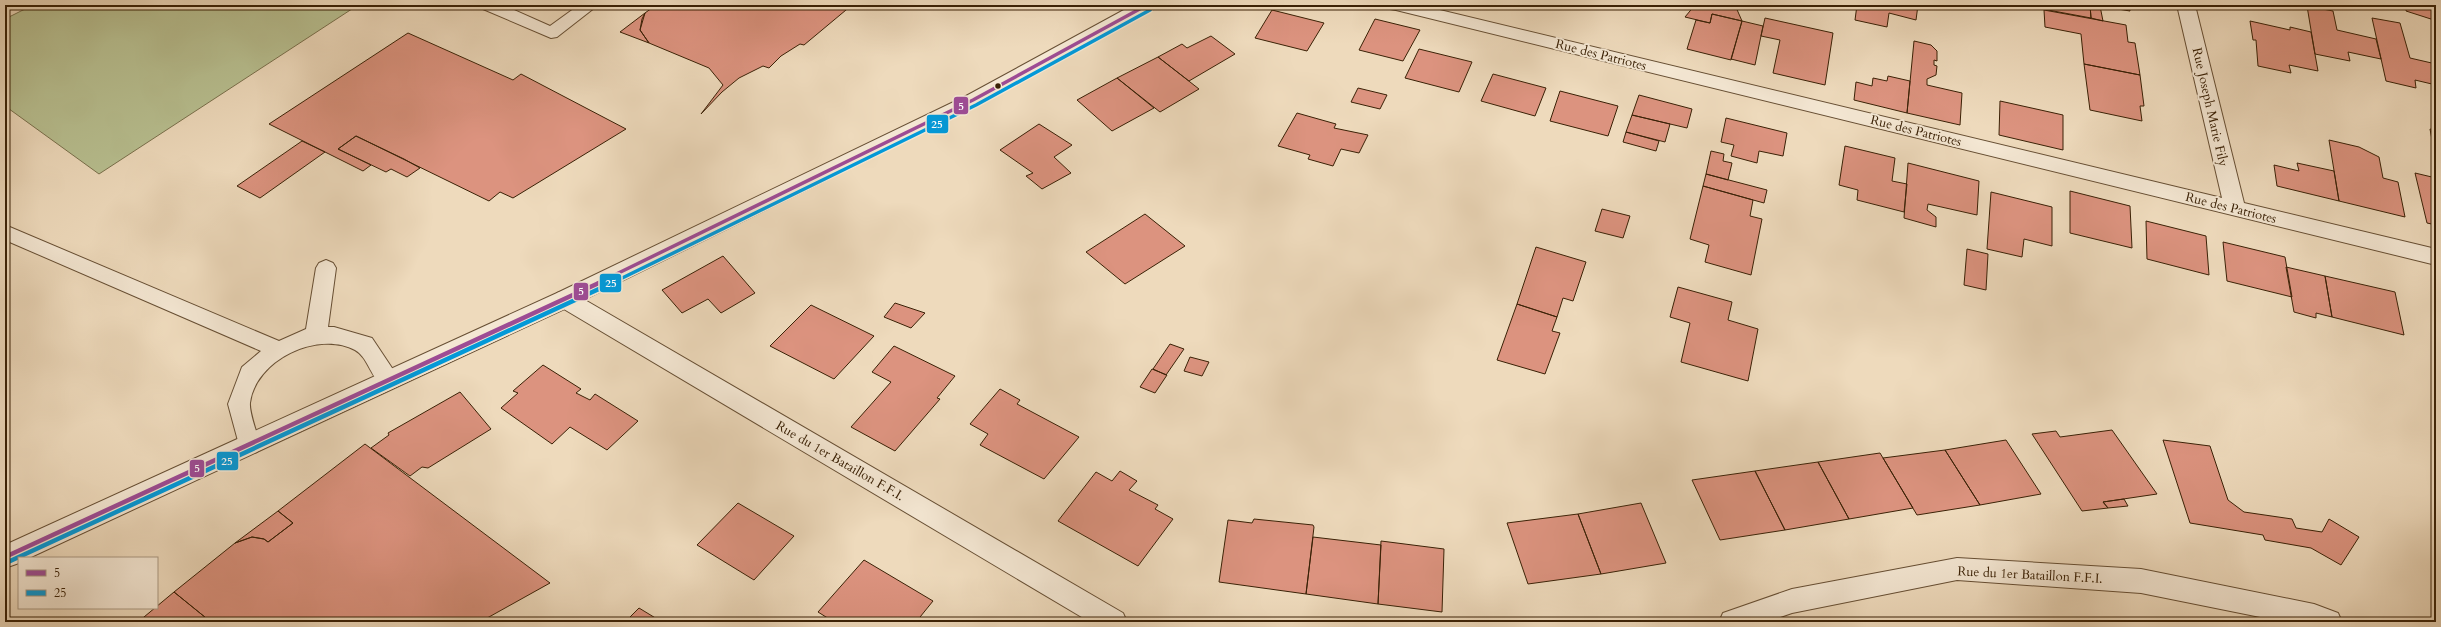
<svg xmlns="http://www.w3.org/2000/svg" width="2441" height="627" font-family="Cardo,serif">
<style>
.green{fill:#b8c091;stroke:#79704c}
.building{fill:#dc937f;stroke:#3a2106}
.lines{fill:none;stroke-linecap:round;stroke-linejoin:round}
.service-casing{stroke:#674f34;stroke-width:2}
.minor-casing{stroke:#674f34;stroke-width:2}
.tertiary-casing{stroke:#674f34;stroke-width:2}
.service{fill:#f4e7d3;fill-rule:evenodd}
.minor{fill:#f4e7d3;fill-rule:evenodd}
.tertiary{fill:#f4e7d3;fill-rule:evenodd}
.bus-1-far1-casing{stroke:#f4e7d3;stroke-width:6}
.bus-1-casing{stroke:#f4e7d3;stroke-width:8}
.bus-2-far1-casing{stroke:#f4e7d3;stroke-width:6}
.bus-2-casing{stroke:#f4e7d3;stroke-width:8}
.bus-1-far1{stroke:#9d4c94;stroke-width:3.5}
.bus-1{stroke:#9d4c94;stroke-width:4.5}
.bus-2-far1{stroke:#0399d8;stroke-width:3.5}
.bus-2{stroke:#0399d8;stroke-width:4.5}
.bus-dot{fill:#3a2106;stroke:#f4e7d3;stroke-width:1.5}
.labels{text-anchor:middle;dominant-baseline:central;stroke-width:4;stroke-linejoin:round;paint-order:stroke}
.street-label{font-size:13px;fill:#3a2106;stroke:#f4e7d3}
.line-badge{stroke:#f4e7d3;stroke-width:1.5}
.badge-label{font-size:11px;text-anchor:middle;font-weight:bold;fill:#fff}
</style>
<rect width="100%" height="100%" fill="#eedabc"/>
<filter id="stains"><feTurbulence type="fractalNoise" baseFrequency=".005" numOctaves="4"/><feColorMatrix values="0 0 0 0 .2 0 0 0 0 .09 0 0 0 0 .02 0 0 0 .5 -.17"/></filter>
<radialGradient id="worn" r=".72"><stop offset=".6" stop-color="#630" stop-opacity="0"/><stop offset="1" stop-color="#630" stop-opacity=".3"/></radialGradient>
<path class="green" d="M 33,5 L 358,5 L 99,174 L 5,106 L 5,19 Z"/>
<path class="building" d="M 656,5 L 852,5 L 804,45 L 800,44 L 781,56 L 769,68 L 763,66 L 739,78 L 722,92 L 701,114 L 723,85 L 709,68 L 649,43 L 640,30 L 642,19 L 645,13 Z
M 1695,5 L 1735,5 L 1742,21 L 1712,14 L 1710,23 L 1685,17 Z
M 1857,5 L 1918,5 L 1916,20 L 1889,13 L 1887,27 L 1855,20 Z
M 2032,5 L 2090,5 L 2091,18 L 2032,7 Z
M 2090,5 L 2100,6 L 2103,21 L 2091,18 Z
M 2094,5 L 2129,5 L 2130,11 Z
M 2407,5 L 2436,5 L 2434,20 L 2406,11 Z
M 2307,6 L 2333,11 L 2337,30 L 2376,39 L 2381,59 L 2348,52 L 2350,61 L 2315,54 Z
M 1272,10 L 1324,23 L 1307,51 L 1255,38 Z
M 2044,10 L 2126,25 L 2128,42 L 2135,43 L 2140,75 L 2084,64 L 2081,34 L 2045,27 Z
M 645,13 L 640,30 L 649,43 L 620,32 Z
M 1712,14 L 1742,21 L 1731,60 L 1687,49 L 1696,20 L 1710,23 Z
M 1765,18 L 1833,33 L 1825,85 L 1773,73 L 1780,40 L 1761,36 Z
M 2372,18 L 2400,23 L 2410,58 L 2436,64 L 2436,85 L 2415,80 L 2416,88 L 2386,81 Z
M 1375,19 L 1420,30 L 1403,61 L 1359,50 Z
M 1742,21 L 1763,26 L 1755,65 L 1731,59 Z
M 2250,21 L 2290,30 L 2290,27 L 2311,32 L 2318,71 L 2289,65 L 2291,73 L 2258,66 L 2256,40 L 2253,40 Z
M 408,33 L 513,80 L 521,74 L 626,129 L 513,198 L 500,192 L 489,201 L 356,136 L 338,149 L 371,165 L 363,171 L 269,124 Z
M 1211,36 L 1235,54 L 1189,81 L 1158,57 L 1182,44 L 1187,48 Z
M 1914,41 L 1931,45 L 1937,51 L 1937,61 L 1934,60 L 1934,65 L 1937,66 L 1936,75 L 1927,79 L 1927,85 L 1962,93 L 1960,125 L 1907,113 Z
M 1419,49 L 1472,62 L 1459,92 L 1405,78 Z
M 1158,57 L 1199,89 L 1160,112 L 1117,78 Z
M 2084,64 L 2140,75 L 2144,106 L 2140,106 L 2142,121 L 2090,110 Z
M 1493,74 L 1546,88 L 1535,116 L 1481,101 Z
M 1888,76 L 1910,81 L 1907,113 L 1854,100 L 1856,82 L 1872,86 L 1873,78 L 1887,81 Z
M 1117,78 L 1154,108 L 1112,131 L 1077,100 Z
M 1358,88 L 1387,95 L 1380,109 L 1351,102 Z
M 1560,91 L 1618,106 L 1608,136 L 1550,121 Z
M 1639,95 L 1692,109 L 1687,128 L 1632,115 Z
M 2000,101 L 2063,115 L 2063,150 L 1999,135 Z
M 1297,113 L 1336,124 L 1334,128 L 1368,135 L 1359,153 L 1341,149 L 1333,166 L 1308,159 L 1310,155 L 1278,146 Z
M 1632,115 L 1670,124 L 1665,142 L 1626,132 Z
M 1726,118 L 1787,133 L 1783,156 L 1759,151 L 1757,163 L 1731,156 L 1734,145 L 1721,142 Z
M 1039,124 L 1072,145 L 1054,157 L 1071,173 L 1042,189 L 1026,176 L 1033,173 L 1000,150 Z
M 2430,129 L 2436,130 L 2436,156 L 2435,156 Z
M 1626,132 L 1659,141 L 1656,151 L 1623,142 Z
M 356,136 L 404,159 L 420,168 L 407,177 L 391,169 L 386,172 L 338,149 Z
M 2329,140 L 2359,147 L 2379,157 L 2383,178 L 2398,182 L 2405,217 L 2339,201 Z
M 302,141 L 325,152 L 260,198 L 237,186 Z
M 1845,146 L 1895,158 L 1892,181 L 1907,184 L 1904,212 L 1857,200 L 1858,190 L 1839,185 Z
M 1711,151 L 1724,154 L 1723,161 L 1732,163 L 1728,180 L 1706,174 Z
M 1908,163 L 1979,181 L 1977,215 L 1928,204 L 1927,210 L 1936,217 L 1936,227 L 1904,218 Z
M 2297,163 L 2334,171 L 2339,201 L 2277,186 L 2274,165 L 2299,171 Z
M 2415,173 L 2436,178 L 2436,225 L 2427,223 Z
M 1706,174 L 1767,190 L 1764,203 L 1703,186 Z
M 1703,186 L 1753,200 L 1750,216 L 1762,219 L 1751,275 L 1705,262 L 1709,245 L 1690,239 Z
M 2070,191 L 2130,206 L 2132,248 L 2070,233 Z
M 1991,192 L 2052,207 L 2052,246 L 2024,239 L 2022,257 L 1987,249 Z
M 1602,209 L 1630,216 L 1623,238 L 1595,231 Z
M 1145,214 L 1185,246 L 1125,284 L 1086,252 Z
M 2146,221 L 2206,236 L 2209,275 L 2147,259 Z
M 2223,242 L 2285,257 L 2292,297 L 2227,281 Z
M 1536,247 L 1586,262 L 1573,301 L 1563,298 L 1557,317 L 1517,304 Z
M 1967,249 L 1988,254 L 1986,290 L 1964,285 Z
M 723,256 L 755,293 L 721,313 L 708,299 L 682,313 L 662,290 Z
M 2286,267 L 2325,276 L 2332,317 L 2316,313 L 2316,318 L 2294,312 Z
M 2325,276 L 2395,292 L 2404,335 L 2332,317 Z
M 1678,287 L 1732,302 L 1728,320 L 1758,329 L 1748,381 L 1681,362 L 1690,323 L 1670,317 Z
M 895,303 L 925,313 L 911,328 L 884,317 Z
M 1517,304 L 1557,317 L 1552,331 L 1560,333 L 1545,374 L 1497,360 Z
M 811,305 L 874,336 L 834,379 L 770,346 Z
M 1170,344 L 1184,349 L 1166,375 L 1153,369 Z
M 894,346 L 955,376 L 937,398 L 940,399 L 895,451 L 851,427 L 891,382 L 872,372 Z
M 1190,357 L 1209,362 L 1202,376 L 1184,371 Z
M 543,365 L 581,389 L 576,393 L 590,400 L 595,394 L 638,421 L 607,450 L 570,427 L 552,444 L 501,408 L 518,393 L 513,391 Z
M 1152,369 L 1167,375 L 1155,393 L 1140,387 Z
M 1000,389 L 1020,400 L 1017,404 L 1079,437 L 1044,479 L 980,445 L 988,434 L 970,424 Z
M 460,392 L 491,429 L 428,468 L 422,467 L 410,476 L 371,448 L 389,435 L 388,433 Z
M 2112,430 L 2157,494 L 2103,502 L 2108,508 L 2082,511 L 2032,434 L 2056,431 L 2060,437 Z
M 2006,440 L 2041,494 L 1980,505 L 1945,450 Z
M 2163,440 L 2210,446 L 2228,500 L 2244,512 L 2292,519 L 2296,528 L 2322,532 L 2329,519 L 2359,537 L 2341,565 L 2311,548 L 2265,540 L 2263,535 L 2190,523 Z
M 365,444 L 550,583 L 480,622 L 211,622 L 174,592 L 235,543 L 252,537 L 264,539 L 268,542 L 293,523 L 278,511 Z
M 1945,450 L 1980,505 L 1917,515 L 1883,458 Z
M 1880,453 L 1913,508 L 1849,519 L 1818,462 Z
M 1818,462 L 1849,519 L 1785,530 L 1755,471 Z
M 1120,471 L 1137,481 L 1129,490 L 1158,505 L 1155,509 L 1173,519 L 1138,566 L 1058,521 L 1096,472 L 1112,481 Z
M 1755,471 L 1785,530 L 1720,540 L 1692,480 Z
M 2124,499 L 2128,506 L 2108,508 L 2103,502 Z
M 738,503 L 794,536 L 754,580 L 697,545 Z
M 1641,503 L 1666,563 L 1601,574 L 1578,514 Z
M 278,511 L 293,523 L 268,542 L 264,539 L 252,537 L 235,543 Z
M 1578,514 L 1601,574 L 1528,584 L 1507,523 Z
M 1254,519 L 1313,525 L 1314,527 L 1306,594 L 1219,582 L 1228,520 L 1252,523 Z
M 1313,537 L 1381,545 L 1378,604 L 1306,594 Z
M 1381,541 L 1444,549 L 1442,612 L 1378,604 Z
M 864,560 L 933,601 L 916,622 L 834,622 L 818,612 Z
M 174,592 L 211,622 L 138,622 Z
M 639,608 L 662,622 L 625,622 Z"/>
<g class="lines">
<defs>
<path id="service" d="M 481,5 L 503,5 L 550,26 L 579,5 L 598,5 L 557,37 L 551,38 L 483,9 Z
M 5,225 L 279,341 L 306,329 L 316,268 L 319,263 L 326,260 L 333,263 L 336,268 L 328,327 L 334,327 L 372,338 L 400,380 L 397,386 C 372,394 372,359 355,350 C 318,330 255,360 250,403 C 249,413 258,435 260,445 L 257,452 L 249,454 L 241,452 L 228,404 L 242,367 L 261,351 L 5,240 Z"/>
<path id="minor" d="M 1387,5 L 1419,5 L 2222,198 L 2177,5 L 2195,5 L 2244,203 L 2436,249 L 2436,265 L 1396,10 L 1390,9 Z
M 565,291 L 573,293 L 1123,613 L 1127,622 L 1090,622 L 557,305 L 554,299 L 557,293 Z
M 1957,558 L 2141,569 L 2314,604 L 2338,613 L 2342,622 L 2285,622 L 2141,593 L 1957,580 L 1792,613 L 1766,622 L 1719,622 L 1723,613 L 1792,589 Z"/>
<path id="tertiary" d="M 1133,5 L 1156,5 L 1153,9 L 980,104 L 573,305 L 29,558 L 19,558 L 19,563 L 5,568 L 5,545 L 557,293 L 966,96 Z"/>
</defs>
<use href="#service" class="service-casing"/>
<use href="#minor" class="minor-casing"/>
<use href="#tertiary" class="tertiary-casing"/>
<use href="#service" class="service"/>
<use href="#minor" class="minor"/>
<use href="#tertiary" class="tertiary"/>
<defs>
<path id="bus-1-far1" d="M 598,283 L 973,100 L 1147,5"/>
<path id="bus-1" d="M 5,557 L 601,282"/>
<path id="bus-2-far1" d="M 612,283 L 976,105 L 1150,10"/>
<path id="bus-2" d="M 8,562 L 614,282"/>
</defs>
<use href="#bus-1-far1" class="bus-1-far1-casing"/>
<use href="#bus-1" class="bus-1-casing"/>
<use href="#bus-2-far1" class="bus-2-far1-casing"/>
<use href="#bus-2" class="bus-2-casing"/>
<use href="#bus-1-far1" class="bus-1-far1"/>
<use href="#bus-1" class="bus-1"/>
<use href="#bus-2-far1" class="bus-2-far1"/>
<use href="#bus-2" class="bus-2"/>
</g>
<circle class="bus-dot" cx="998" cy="86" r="3.5"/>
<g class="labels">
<g class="street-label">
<text transform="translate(1601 55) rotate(14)">Rue des Patriotes</text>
<text transform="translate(2210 107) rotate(77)">Rue Joseph Marie Fily</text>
<text transform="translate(1916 131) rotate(14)">Rue des Patriotes</text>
<text transform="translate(2231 208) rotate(14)">Rue des Patriotes</text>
<text transform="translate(840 461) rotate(30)">Rue du 1er Bataillon F.F.I.</text>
<text transform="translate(2030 575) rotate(3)">Rue du 1er Bataillon F.F.I.</text>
</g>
</g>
<g class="line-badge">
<rect x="953" y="96" width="16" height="19" rx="4" fill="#9d4c94"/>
<rect x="926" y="114" width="23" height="20" rx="4" fill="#0399d8"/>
<rect x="599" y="273" width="23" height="20" rx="4" fill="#0399d8"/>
<rect x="573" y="282" width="16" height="19" rx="4" fill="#9d4c94"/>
<rect x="216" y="451" width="23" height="20" rx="4" fill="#0399d8"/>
<rect x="189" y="459" width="16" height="19" rx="4" fill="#9d4c94"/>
</g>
<g class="badge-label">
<text x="961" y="110">5</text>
<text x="937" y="128">25</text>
<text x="611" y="287">25</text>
<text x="581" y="295">5</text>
<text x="227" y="465">25</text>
<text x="197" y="472">5</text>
</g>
<rect width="2441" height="627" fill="none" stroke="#eedabc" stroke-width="20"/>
<rect x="6" y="6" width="2429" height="615" fill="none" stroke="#3a2106" stroke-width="2"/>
<rect x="10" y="10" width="2421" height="607" fill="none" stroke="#3a2106"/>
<rect x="18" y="557" width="140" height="52" fill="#f4e7d3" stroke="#aa9881"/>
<rect x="26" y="570" width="20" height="6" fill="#9d4c94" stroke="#aa9881"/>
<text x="54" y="577" font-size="12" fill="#3a2106">5</text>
<rect x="26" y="590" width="20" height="6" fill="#0399d8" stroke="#aa9881"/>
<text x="54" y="597" font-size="12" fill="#3a2106">25</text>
<rect width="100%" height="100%" filter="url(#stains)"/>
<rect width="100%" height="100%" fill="url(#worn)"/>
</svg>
